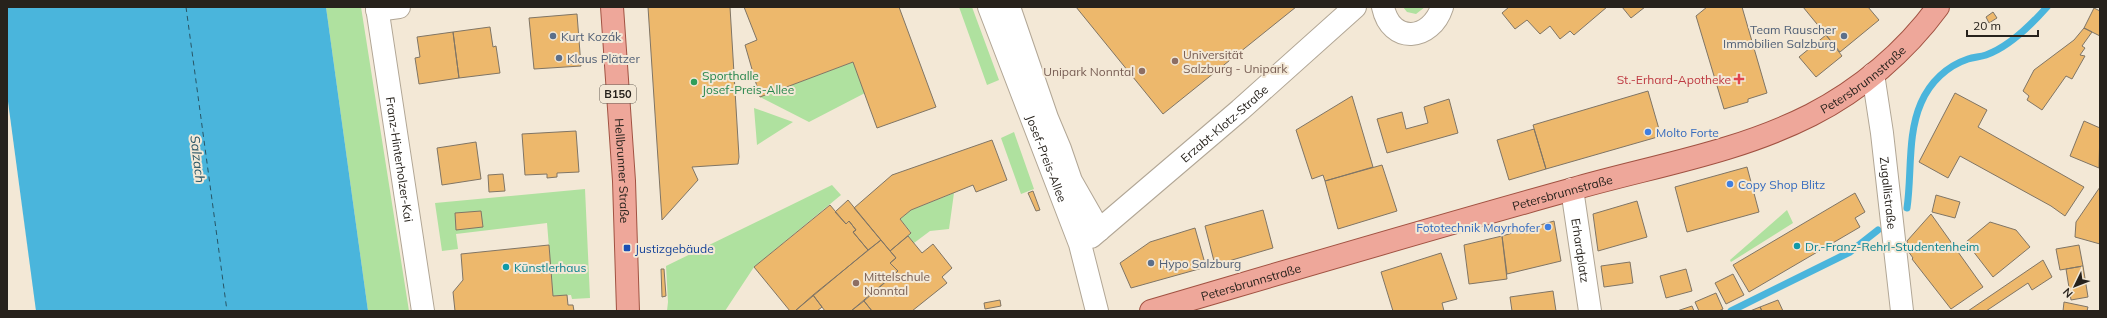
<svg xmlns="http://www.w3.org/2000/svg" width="2107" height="318" font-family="Mulish,sans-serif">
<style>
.green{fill:#afe19f}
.water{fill:#4ab5dc}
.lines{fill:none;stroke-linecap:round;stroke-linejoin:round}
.stream{stroke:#4ab5dc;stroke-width:7}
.ferry{stroke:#285566;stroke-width:1;stroke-dasharray:5 4;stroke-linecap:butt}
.building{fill:#edb86c;stroke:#807565}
.minor-casing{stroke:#b1a695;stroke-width:24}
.major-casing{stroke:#a15242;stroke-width:24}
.minor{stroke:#fff;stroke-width:22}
.major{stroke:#eea79a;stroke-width:22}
.service-dot{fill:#5c6f8a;stroke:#f3e8d6;stroke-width:1.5}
.education-dot{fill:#8d6e63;stroke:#f3e8d6;stroke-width:1.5}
.health-dot{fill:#e0444e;stroke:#f3e8d6;stroke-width:1.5}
.leisure-dot{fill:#2e9e5b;stroke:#f3e8d6;stroke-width:1.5}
.shop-dot{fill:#3f7fe0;stroke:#f3e8d6;stroke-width:1.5}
.culture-dot{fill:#0f9aa8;stroke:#f3e8d6;stroke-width:1.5}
.transit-dot{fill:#1a4fb4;stroke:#f3e8d6;stroke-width:1.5}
.labels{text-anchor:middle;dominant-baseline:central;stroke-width:4;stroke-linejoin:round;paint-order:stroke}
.shield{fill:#f3e8d6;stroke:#645d54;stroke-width:1}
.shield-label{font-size:11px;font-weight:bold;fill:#27221c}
.service-label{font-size:12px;fill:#4e5e75;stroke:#f3e8d6;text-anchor:start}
.education-label{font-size:12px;fill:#785e54;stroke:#f3e8d6;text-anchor:start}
.leisure-label{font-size:12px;fill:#27864d;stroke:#f3e8d6;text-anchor:start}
.street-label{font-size:12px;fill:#27221c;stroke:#f3e8d6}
.health-label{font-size:12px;fill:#be3a42;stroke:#f3e8d6;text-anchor:end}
.shop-label{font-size:12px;fill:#366cbe;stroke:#f3e8d6;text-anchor:start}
.culture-label{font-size:12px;fill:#0d838f;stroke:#f3e8d6;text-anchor:start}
.transit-label{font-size:12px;fill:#164399;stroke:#f3e8d6;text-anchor:start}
.water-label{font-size:13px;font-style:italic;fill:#285566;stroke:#f3e8d6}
</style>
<rect width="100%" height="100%" fill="#f3e8d6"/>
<path class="green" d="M 326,7 L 361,7 L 409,311 L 368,311 Z
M 959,7 L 972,7 L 999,80 L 987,85 Z
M 1403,7 L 1425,7 L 1416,14 L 1407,12 Z
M 853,62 L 865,93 L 809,122 L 760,97 Z
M 754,108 L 793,122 L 757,145 Z
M 1014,132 L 1034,189 L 1021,194 L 1001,138 Z
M 832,185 L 841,195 L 754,267 L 725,311 L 667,311 L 668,302 L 666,266 Z
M 585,189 L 590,298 L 572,299 L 571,295 L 553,296 L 547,223 L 456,234 L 458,249 L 442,251 L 435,203 Z
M 954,193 L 949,229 L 930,231 L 914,243 L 908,236 L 911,232 L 900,219 L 911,210 Z
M 1787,210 L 1793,223 L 1731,262 L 1730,260 Z"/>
<path class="water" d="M 7,7 L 326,7 L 368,311 L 36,311 L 7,94 Z"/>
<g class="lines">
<path class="stream" d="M 1907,208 C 1912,174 1907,135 1921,103 C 1930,82 1947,66 1968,59 C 1974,57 1980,57 1986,55 C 2009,47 2031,25 2047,7
M 1731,311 L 1850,252 L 1878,230"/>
<path class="ferry" d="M 186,7 L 227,311"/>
</g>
<path class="building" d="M 648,7 L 730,7 L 739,157 L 738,164 L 692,167 L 698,180 L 662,220 Z
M 744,7 L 899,7 L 936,107 L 877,128 L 853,62 L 760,97 L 745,45 L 757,40 Z
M 1076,7 L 1296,7 L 1163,114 Z
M 1509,7 L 1607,7 L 1574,35 L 1570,31 L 1560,39 L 1550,26 L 1540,34 L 1527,20 L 1515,29 L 1502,13 Z
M 1622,7 L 1645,7 L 1631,18 Z
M 1707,7 L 1742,7 L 1767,93 L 1748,99 L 1748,102 L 1724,109 L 1696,16 Z
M 1803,7 L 1868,7 L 1879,20 L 1840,52 Z
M 2094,8 L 2100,11 L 2100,36 L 2084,28 Z
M 1993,12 L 1997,18 L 1989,23 L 1986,17 Z
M 577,14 L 581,66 L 534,69 L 529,18 Z
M 490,27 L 493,47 L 496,46 L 500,73 L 459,78 L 453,32 Z
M 2084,28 L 2092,32 L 2082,46 L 2085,48 L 2080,55 L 2085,56 L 2072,79 L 2066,76 L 2042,110 L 2027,100 L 2029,96 L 2023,91 L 2034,70 L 2074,40 Z
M 453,32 L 459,78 L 419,84 L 415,58 L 420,57 L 417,37 Z
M 1826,35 L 1842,56 L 1816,77 L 1799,57 Z
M 1648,91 L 1661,136 L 1546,169 L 1533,125 Z
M 1955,93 L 1987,110 L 1978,127 L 2084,187 L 2065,216 L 2051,206 L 1960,156 L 1948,178 L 1919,162 Z
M 1352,96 L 1373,167 L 1325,181 L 1323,175 L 1312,179 L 1296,130 Z
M 1449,99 L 1458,133 L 1387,153 L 1377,119 L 1402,112 L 1406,129 L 1428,123 L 1424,107 Z
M 2084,121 L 2100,128 L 2099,168 L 2070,156 Z
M 1534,129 L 1546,169 L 1509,180 L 1497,140 Z
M 576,131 L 579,172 L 557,173 L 557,177 L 547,178 L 547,174 L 525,175 L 522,134 Z
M 992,140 L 1007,180 L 976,192 L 973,185 L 911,210 L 900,219 L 911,233 L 890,251 L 854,208 L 892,175 Z
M 476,142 L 481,179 L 442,185 L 437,148 Z
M 1382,165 L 1397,211 L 1338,229 L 1325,181 Z
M 1747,167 L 1759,212 L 1687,232 L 1675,187 Z
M 503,174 L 505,191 L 489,192 L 488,175 Z
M 2100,187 L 2100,244 L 2075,237 L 2076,222 Z
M 1033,191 L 1040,210 L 1036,211 L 1028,193 Z
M 1855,193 L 1865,212 L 1855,218 L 1860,227 L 1749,292 L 1733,265 Z
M 1936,195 L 1960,202 L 1955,218 L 1932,212 Z
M 848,200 L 881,240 L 868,250 L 853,232 L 856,230 L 849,221 L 846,224 L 835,212 Z
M 1637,201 L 1647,237 L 1598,251 L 1593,214 Z
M 830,205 L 846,224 L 849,221 L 856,230 L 853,232 L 868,250 L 795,311 L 790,311 L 754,267 Z
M 1263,210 L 1273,248 L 1215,265 L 1205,226 Z
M 481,211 L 483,227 L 456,230 L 455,213 Z
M 1931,214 L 1983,287 L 1951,309 L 1912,259 L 1913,258 L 1908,251 L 1907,241 Z
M 1554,221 L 1561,261 L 1507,274 L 1502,236 Z
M 1990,222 L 2016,230 L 2030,247 L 1993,277 L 1966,242 Z
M 1195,228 L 1206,267 L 1131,288 L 1120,263 L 1150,242 Z
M 908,236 L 922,253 L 933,244 L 952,268 L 942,277 L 947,283 L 912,311 L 872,311 L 864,301 L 898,271 L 890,263 L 896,258 L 890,251 Z
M 1502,236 L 1507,279 L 1469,284 L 1464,245 Z
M 881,240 L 896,258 L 890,263 L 898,271 L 851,311 L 825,311 L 813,295 Z
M 549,245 L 553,296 L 567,295 L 568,305 L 573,305 L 574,311 L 455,311 L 453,292 L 463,280 L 461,254 Z
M 2079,245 L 2083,266 L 2060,270 L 2056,249 Z
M 1441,253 L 1457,299 L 1442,303 L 1444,311 L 1393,311 L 1381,272 Z
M 2043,260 L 2052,277 L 2032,290 L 2028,283 L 1986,311 L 1968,311 Z
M 1630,262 L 1633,283 L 1604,287 L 1601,266 Z
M 2083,266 L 2088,297 L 2071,300 L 2066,269 Z
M 661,269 L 664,269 L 666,296 L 662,297 Z
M 1686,269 L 1692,291 L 1666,298 L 1660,276 Z
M 1733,274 L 1744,295 L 1726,304 L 1715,283 Z
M 1553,291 L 1556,311 L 1512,311 L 1510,297 Z
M 1716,293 L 1723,309 L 1719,311 L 1699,311 L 1695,302 Z
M 813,295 L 822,307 L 817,311 L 795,311 Z
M 1000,300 L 1001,306 L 985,309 L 984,303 Z
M 1778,300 L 1783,311 L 1762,311 L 1760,307 Z
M 864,301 L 872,311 L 851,311 Z
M 2064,302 L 2088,307 L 2087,311 L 2063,311 Z
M 1692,306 L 1694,311 L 1677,311 Z
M 1760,307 L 1762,311 L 1750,311 Z"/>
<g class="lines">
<defs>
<g id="minor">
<path id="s1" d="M 377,7 L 423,311"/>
<path id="s2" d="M 989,7 L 1080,244 L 1097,311"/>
<path d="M 1009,7 L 1047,118 L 1060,149 L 1071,181 L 1099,230"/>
<path d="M 1383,7 C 1391,45 1431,41 1442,7"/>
<path d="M 377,10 L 399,7"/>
<path id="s3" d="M 1873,74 L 1882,133 L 1902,311"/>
<path id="s4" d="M 1572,189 L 1590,311"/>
<path id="s5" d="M 1091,237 L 1240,110 L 1355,7"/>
</g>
<g id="major">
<path id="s6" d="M 612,7 L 624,181 L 628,311"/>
<path id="s7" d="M 1151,311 C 1291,270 1432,228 1573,189 C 1653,166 1736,153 1811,115 C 1860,90 1905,52 1938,7"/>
</g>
</defs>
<use href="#minor" class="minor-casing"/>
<use href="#major" class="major-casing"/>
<use href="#minor" class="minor"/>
<use href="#major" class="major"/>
</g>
<g class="service-dot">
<circle cx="553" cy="36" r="4"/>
<circle cx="1844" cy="36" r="4"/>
<circle cx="559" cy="58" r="4"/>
<circle cx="1151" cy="263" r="4"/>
</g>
<g class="education-dot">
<circle cx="1175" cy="61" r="4"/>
<circle cx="1142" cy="71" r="4"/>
<circle cx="856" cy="283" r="4"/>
</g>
<path class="health-dot" d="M1737 73h4v4h4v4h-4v4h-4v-4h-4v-4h4z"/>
<circle class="leisure-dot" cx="694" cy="82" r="4"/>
<g class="shop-dot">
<circle cx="1648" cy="132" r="4"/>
<circle cx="1730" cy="184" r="4"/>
<circle cx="1548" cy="227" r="4"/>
</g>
<g class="culture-dot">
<circle cx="1797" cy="246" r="4"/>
<circle cx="506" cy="267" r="4"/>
</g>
<rect class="transit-dot" x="623" y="244" width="8" height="8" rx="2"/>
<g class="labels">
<rect class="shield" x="600" y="85" width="36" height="18" rx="3"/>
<g class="shield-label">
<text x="618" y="94">B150</text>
</g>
<g class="service-label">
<text x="1836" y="29" text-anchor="end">Team Rauscher<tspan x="1836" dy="14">Immobilien Salzburg</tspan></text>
<text x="561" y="36">Kurt Kozák</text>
<text x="567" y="58">Klaus Plätzer</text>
<text x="1159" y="263">Hypo Salzburg</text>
</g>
<g class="education-label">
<text x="1183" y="54">Universität<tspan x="1183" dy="14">Salzburg - Unipark</tspan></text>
<text x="1134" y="71" text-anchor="end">Unipark Nonntal</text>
<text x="864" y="276">Mittelschule<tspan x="864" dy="14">Nonntal</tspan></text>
</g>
<g class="leisure-label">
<text x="702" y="75">Sporthalle<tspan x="702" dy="14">Josef-Preis-Allee</tspan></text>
</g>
<g class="street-label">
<text stroke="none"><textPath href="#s7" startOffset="752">Petersbrunnstraße</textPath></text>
<text stroke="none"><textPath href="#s5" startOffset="175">Erzabt-Klotz-Straße</textPath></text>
<text stroke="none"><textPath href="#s2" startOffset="162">Josef-Preis-Allee</textPath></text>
<text stroke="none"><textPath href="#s1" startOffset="154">Franz-Hinterholzer-Kai</textPath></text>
<text stroke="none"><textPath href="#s6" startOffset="164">Hellbrunner Straße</textPath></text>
<text stroke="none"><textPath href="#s7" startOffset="428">Petersbrunnstraße</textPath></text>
<text stroke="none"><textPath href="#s3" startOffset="120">Zugallistraße</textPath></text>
<text stroke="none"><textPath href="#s4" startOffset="62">Erhardplatz</textPath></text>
<text stroke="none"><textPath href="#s7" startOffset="104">Petersbrunnstraße</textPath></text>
</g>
<g class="health-label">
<text x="1731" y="79">St.-Erhard-Apotheke</text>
</g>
<g class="shop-label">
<text x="1656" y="132">Molto Forte</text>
<text x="1738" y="184">Copy Shop Blitz</text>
<text x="1540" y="227" text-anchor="end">Fototechnik Mayrhofer</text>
</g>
<g class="culture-label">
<text x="1805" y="246">Dr.-Franz-Rehrl-Studentenheim</text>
<text x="514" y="267">Künstlerhaus</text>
</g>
<g class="transit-label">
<text x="635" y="248">Justizgebäude</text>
</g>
<g class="water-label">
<text transform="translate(198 159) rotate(83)">Salzach</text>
</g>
</g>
<rect width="2107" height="318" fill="none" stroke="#27221c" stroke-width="16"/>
<g transform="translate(2075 286) rotate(227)" stroke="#f3e8d6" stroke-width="3" paint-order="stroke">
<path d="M0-3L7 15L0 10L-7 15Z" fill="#27221c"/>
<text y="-6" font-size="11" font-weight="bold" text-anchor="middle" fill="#27221c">N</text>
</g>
<path d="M1967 30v6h71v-6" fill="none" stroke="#27221c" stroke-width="2"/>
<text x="1973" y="30" font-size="12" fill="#27221c" stroke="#f3e8d6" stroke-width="3" paint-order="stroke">20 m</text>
</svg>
